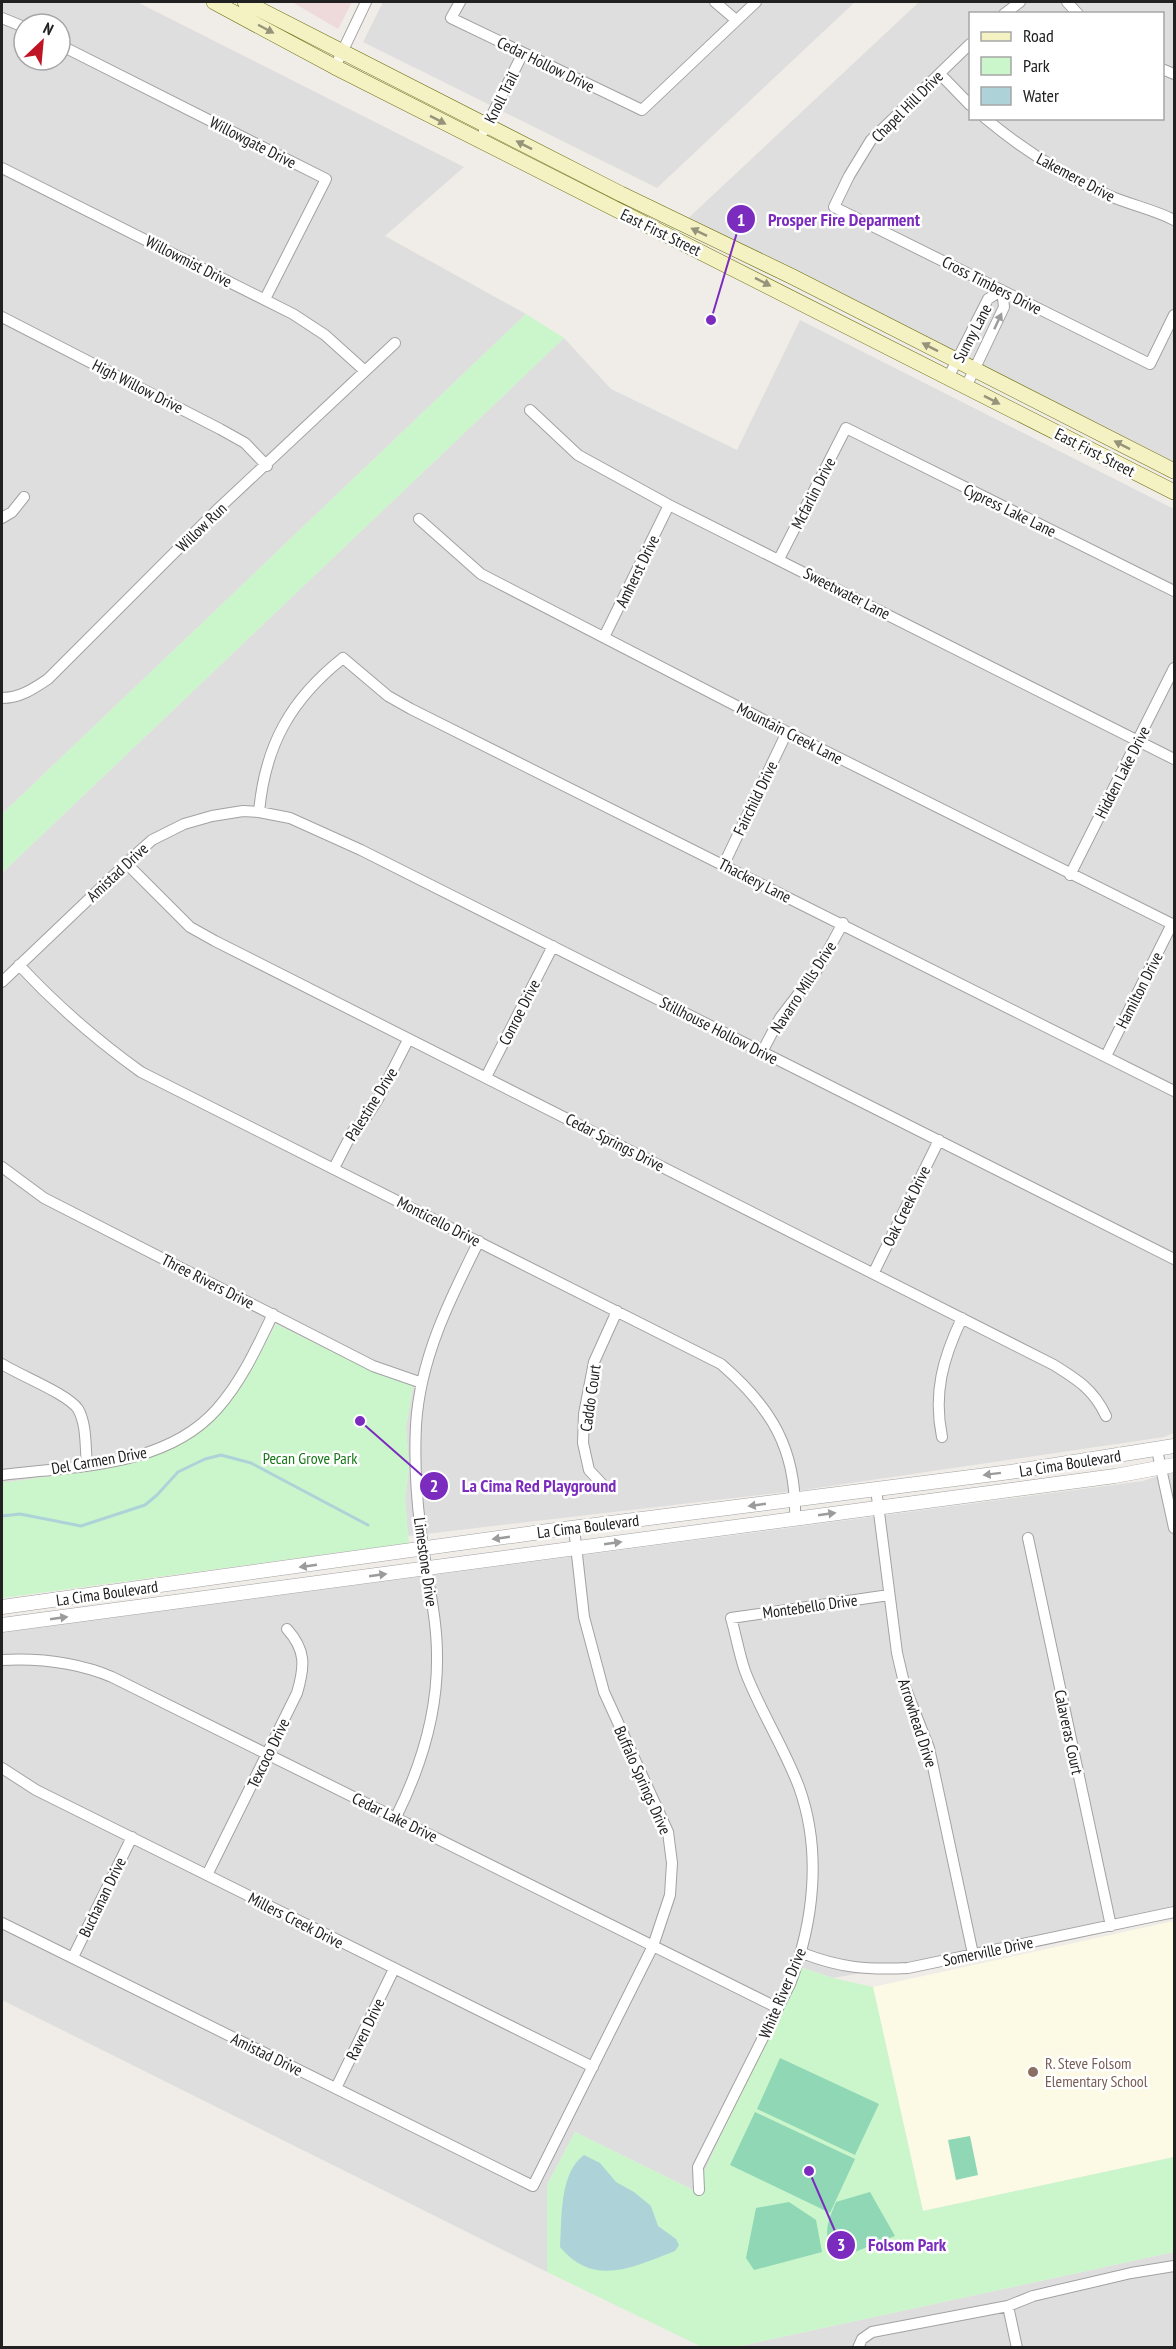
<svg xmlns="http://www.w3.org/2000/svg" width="1176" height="2349" font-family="'PT Sans Narrow',sans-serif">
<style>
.residential{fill:#dfdede;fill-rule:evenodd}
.commercial{fill:#efdadb}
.education{fill:#fcfae5}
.park{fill:#cbf5cb}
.pitch{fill:#8fd7b5}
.water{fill:#add3d9}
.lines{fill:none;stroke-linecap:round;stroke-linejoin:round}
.stream{stroke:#add3d9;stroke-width:3}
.minor-casing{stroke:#a2a2a2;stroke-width:12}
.tertiary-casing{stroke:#a2a2a2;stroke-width:15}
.secondary-casing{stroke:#6e7010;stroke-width:16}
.minor{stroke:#fff;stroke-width:10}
.tertiary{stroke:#fff;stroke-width:14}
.secondary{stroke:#f4f2c3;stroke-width:15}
.oneway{fill:#95947a}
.oneway2{fill:#9b9b9b}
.education-dot{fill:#8d6e63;stroke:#fff;stroke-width:2}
.labels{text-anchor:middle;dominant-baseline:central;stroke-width:5;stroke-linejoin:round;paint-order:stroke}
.street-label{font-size:16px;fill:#212121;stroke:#fff}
.park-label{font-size:16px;fill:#177717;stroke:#fff}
.education-label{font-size:16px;fill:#785e54;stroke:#fff;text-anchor:start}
.leader{fill:none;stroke:#7b2cbf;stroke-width:2}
.callout-dot{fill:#7b2cbf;stroke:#fff;stroke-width:2}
.mark-label{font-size:18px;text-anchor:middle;font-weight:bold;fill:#fff}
.callout-label{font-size:18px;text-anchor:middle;font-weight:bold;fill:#7b2cbf;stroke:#fff;stroke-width:5;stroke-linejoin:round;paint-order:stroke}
</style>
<rect width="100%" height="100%" fill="#f0ede8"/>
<path class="residential" d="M 2,2 L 137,2 L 464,167 L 385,236 L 526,314 L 2,814 ZM 24,24 L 60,24 L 60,60 L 24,60 Z
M 383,2 L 855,2 L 657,188 L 363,42 Z
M 919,2 L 1174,2 L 1174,465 L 682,224 ZM 970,14 L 1162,14 L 1162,118 L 970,118 Z
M 800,320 L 1174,509 L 1174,1433 L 1164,1437 L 803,1490 L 408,1536 L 405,1500 L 409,1468 L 406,1427 L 413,1386 L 375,1373 L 276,1324 L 233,1398 L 214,1419 L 178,1446 L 150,1458 L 120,1466 L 2,1483 L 2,873 L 564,338 L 611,389 L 737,450 Z
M 1174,1471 L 1174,1919 L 833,1978 L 800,1967 L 695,2191 L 575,2132 L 547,2185 L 547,2272 L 2,2000 L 2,1632 L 1143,1481 Z
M 1174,2252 L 1174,2347 L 736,2347 Z"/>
<path class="commercial" d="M 292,2 L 352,2 L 338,29 Z"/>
<path class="education" d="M 1174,1921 L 1174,2157 L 923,2211 L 873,1987 Z"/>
<path class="park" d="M 526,314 L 564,338 L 2,873 L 2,814 Z
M 276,1324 L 375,1373 L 413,1386 L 406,1427 L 409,1468 L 405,1500 L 409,1543 L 2,1598 L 2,1483 C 84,1470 176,1471 232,1400 C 250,1377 262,1349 276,1324 Z
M 800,1967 L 833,1978 L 873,1987 L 923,2211 L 1174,2157 L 1174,2252 L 736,2347 L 702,2347 L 547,2272 L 547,2185 L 575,2132 L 695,2191 Z"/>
<path class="pitch" d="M 780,2058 L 879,2104 L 855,2155 L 757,2109 Z
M 755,2112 L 855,2159 L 830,2213 L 730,2165 Z
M 970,2136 L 978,2175 L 956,2180 L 948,2140 Z
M 870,2192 L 895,2236 L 837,2259 C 822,2235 826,2226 836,2202 Z
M 789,2202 L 816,2220 L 822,2252 L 754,2270 L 746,2258 L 756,2208 Z"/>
<path class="water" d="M 584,2155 L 600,2163 L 616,2182 L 634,2192 L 651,2206 L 658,2226 L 676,2239 L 679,2245 L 675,2251 C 633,2267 594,2288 560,2247 C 562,2219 559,2173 584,2155 Z"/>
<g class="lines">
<path class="stream" d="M 2,1516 L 20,1514 L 81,1526 L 145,1505 L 157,1495 L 178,1472 L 205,1459 L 221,1455 L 251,1463 L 368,1525"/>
<defs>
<path id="minor" d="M 460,2 L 451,18 L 642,110 L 756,2
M 715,2 L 736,20
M 1067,2 L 1078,14
M 1004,14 L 1020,2
M 2,18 L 24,27
M 970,44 L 871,140 L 849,176 L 834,207 L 1150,364 L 1174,315
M 60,45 L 326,179 L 265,299
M 335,67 L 366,2
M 1162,69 L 1174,74
M 940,74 L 970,105
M 985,118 C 1022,149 1066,177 1110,196 C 1131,205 1155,210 1174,220
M 484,131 L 523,53
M 2,168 L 293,314 L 325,335 L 365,371
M 2,317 L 220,429 L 245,443 L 267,466
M 948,378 L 988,299 L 1002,290 L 1004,307 L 966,387
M 530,410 L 578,455 L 669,505 L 1174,759
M 2,518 L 12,512 L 24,497
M 419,519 L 481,574 L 787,732 L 1174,925
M 779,559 L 846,428 L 1174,591
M 604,637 L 669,505
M 2,698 C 20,698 33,689 48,679 L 217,510 L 395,343
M 259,812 C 265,746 290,700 343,658 L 388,696 L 411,709 L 1174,1091
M 126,863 L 190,927 L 215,941 L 1054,1365 C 1078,1380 1094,1390 1106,1416
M 724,864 L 787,732
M 1070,875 L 1174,668
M 19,965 C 58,1007 95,1039 141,1072 L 721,1364 C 772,1408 797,1450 795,1519
M 2,982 L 133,857 L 152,840 L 184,824 L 212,816 L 243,811 L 259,812 L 290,818 L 361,850 L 1174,1259
M 762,1052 L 780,1018 L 819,967 L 843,923
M 1106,1056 L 1172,924
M 486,1077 L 553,946
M 2,1167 L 44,1198 L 373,1366 L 422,1383
M 334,1168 L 353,1131 L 367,1116 L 378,1099 L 408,1040
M 874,1272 L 939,1140
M 2,1364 C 19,1375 68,1394 78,1409 C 87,1425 85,1447 87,1464
M 942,1437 C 933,1393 943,1358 962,1318
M 1157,1450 L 1174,1528
M 2,1475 C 73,1466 165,1468 217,1409 C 242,1381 257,1347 273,1314
M 602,1484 L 589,1470 L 583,1443 L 584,1414 L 594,1362 L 617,1311
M 876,1489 L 897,1653 L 905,1687 L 929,1748 L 973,1954
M 1028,1538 L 1111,1926
M 2,1660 C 41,1658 76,1662 112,1677 L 778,2008
M 2,1768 L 36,1790 L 593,2067
M 396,1817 C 421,1767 438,1712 437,1655 C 437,1619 428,1583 423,1547 C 417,1507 414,1465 416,1425 C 420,1358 450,1299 479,1241
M 207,1875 L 297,1693 C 305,1666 306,1650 287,1629
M 2,1923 L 533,2186 L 653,1946 L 670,1895 L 672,1863 L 668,1832 L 604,1692 L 584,1617 L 574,1528
M 802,1953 C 841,1968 867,1970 908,1968 L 1174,1912
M 73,1957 L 132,1837
M 336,2088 L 394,1969
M 699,2190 L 698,2167 L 790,1984 C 814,1922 822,1851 799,1787 C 784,1747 760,1711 745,1671 C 739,1654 736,1635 731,1618 L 889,1595
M 1008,2306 L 1017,2348
M 858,2348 L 862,2339 L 872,2332 L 1008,2306 L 1033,2296 L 1131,2273 L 1174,2266"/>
<path id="tertiary" d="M 2,1607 L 548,1531 L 1010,1472 L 1174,1446
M 2,1625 L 1115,1476 L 1174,1465"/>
<path id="secondary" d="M 214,2 L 335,67 L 1174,492
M 245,2 L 621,194 L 793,277 L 1174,471"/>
</defs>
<use href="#minor" class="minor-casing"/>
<use href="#tertiary" class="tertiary-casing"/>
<use href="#secondary" class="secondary-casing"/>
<use href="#minor" class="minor"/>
<use href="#tertiary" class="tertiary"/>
<use href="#secondary" class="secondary"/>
</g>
<defs><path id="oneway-solid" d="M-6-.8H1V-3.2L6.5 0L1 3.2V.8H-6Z" transform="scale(1.5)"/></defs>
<g class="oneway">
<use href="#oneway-solid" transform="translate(266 29) rotate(28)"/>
<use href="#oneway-solid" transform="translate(438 120) rotate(27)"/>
<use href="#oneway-solid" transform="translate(524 145) rotate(-153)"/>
<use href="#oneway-solid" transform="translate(699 232) rotate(-154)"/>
<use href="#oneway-solid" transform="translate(763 282) rotate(27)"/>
<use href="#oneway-solid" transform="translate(930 347) rotate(-153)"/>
<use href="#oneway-solid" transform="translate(992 400) rotate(27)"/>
<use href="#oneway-solid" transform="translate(1122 445) rotate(-153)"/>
</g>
<g class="oneway2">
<use href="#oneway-solid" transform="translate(998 321) rotate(-65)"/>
<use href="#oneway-solid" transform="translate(992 1474) rotate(173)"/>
<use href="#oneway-solid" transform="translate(757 1505) rotate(172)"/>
<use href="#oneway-solid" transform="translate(827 1514) rotate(-8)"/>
<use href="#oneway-solid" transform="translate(501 1538) rotate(172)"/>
<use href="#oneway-solid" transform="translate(613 1543) rotate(-8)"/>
<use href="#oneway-solid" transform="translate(308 1566) rotate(172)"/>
<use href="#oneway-solid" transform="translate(378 1575) rotate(-8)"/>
<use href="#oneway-solid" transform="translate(59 1618) rotate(-8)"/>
</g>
<circle class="education-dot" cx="1033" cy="2072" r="6"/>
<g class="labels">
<g class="street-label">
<text transform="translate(546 64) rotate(26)">Cedar Hollow Drive</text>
<text transform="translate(501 97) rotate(-63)">Knoll Trail</text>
<text transform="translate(907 106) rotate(-45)">Chapel Hill Drive</text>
<text transform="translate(253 142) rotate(27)">Willowgate Drive</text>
<text transform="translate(1076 177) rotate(28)">Lakemere Drive</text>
<text transform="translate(661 232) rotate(26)">East First Street</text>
<text transform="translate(189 261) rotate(27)">Willowmist Drive</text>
<text transform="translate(992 285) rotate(27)">Cross Timbers Drive</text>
<text transform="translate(972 333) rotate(-62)">Sunny Lane</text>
<text transform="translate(138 386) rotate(27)">High Willow Drive</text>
<text transform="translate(1095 452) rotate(27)">East First Street</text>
<text transform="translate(813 493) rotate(-63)">Mcfarlin Drive</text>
<text transform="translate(1010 510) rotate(26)">Cypress Lake Lane</text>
<text transform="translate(201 527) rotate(-44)">Willow Run</text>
<text transform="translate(637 571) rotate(-64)">Amherst Drive</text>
<text transform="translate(847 593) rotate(27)">Sweetwater Lane</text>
<text transform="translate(790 733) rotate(27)">Mountain Creek Lane</text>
<text transform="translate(1122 772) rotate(-63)">Hidden Lake Drive</text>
<text transform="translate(755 798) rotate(-64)">Fairchild Drive</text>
<text transform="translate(117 872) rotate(-43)">Amistad Drive</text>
<text transform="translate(755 880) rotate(27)">Thackery Lane</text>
<text transform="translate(803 987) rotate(-57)">Navarro Mills Drive</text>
<text transform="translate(1139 990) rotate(-63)">Hamilton Drive</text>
<text transform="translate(519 1012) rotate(-63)">Conroe Drive</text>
<text transform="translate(719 1030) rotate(27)">Stillhouse Hollow Drive</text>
<text transform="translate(371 1104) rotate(-58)">Palestine Drive</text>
<text transform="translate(615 1142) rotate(27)">Cedar Springs Drive</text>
<text transform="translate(906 1206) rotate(-64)">Oak Creek Drive</text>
<text transform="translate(439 1221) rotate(27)">Monticello Drive</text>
<text transform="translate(208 1281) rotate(27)">Three Rivers Drive</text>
<text transform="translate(590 1398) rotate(-82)">Caddo Court</text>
<text transform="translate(99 1460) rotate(-10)">Del Carmen Drive</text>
<text transform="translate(1070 1463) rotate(-9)">La Cima Boulevard</text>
<text transform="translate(588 1526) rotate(-7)">La Cima Boulevard</text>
<text transform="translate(426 1562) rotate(82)">Limestone Drive</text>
<text transform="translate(107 1593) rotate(-8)">La Cima Boulevard</text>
<text transform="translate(810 1606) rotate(-8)">Montebello Drive</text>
<text transform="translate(918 1723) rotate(72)">Arrowhead Drive</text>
<text transform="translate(1069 1732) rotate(78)">Calaveras Court</text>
<text transform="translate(268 1753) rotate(-64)">Texcoco Drive</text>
<text transform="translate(643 1780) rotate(66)">Buffalo Springs Drive</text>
<text transform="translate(395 1817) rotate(26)">Cedar Lake Drive</text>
<text transform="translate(102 1897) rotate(-64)">Buchanan Drive</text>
<text transform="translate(296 1920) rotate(27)">Millers Creek Drive</text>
<text transform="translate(988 1951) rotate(-12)">Somerville Drive</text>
<text transform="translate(782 1993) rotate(-67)">White River Drive</text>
<text transform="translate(365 2029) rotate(-64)">Raven Drive</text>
<text transform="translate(267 2054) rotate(26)">Amistad Drive</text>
</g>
<g class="park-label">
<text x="310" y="1458">Pecan Grove Park</text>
</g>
<g class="education-label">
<text x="1045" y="2063">R. Steve Folsom<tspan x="1045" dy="18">Elementary School</tspan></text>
</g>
</g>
<path class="leader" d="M711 320L741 219M360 1421L434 1486M809 2171L841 2245"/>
<g class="callout-dot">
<circle cx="711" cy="320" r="6"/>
<circle cx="360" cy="1421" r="6"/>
<circle cx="809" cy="2171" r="6"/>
<circle cx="741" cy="219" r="15"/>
<circle cx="434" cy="1486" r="15"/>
<circle cx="841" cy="2245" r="15"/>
</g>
<g class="mark-label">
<text x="741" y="226">1</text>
<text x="434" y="1492">2</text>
<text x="841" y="2251">3</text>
</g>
<g class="callout-label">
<text x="844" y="226">Prosper Fire Deparment</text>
<text x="539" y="1492">La Cima Red Playground</text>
<text x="907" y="2251">Folsom Park</text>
</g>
<rect width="1176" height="2349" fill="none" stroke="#212121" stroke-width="6"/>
<rect x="969" y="12" width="195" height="108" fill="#ffffff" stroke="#a6a6a6" stroke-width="1.5"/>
<rect x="981" y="32" width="30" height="9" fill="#f4f2c3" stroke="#a6a6a6" stroke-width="1.5"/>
<text x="1023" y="42" font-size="18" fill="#212121">Road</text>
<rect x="981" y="57" width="30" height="18" fill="#cbf5cb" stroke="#a6a6a6" stroke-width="1.5"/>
<text x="1023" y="72" font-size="18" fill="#212121">Park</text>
<rect x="981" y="87" width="30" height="18" fill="#add3d9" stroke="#a6a6a6" stroke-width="1.5"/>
<text x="1023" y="102" font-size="18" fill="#212121">Water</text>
<g transform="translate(42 42) rotate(26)"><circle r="28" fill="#ffffff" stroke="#a6a6a6" stroke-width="1.5"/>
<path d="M0-4.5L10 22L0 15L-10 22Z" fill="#be1423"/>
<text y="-9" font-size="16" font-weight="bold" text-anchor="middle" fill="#212121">N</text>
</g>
</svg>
